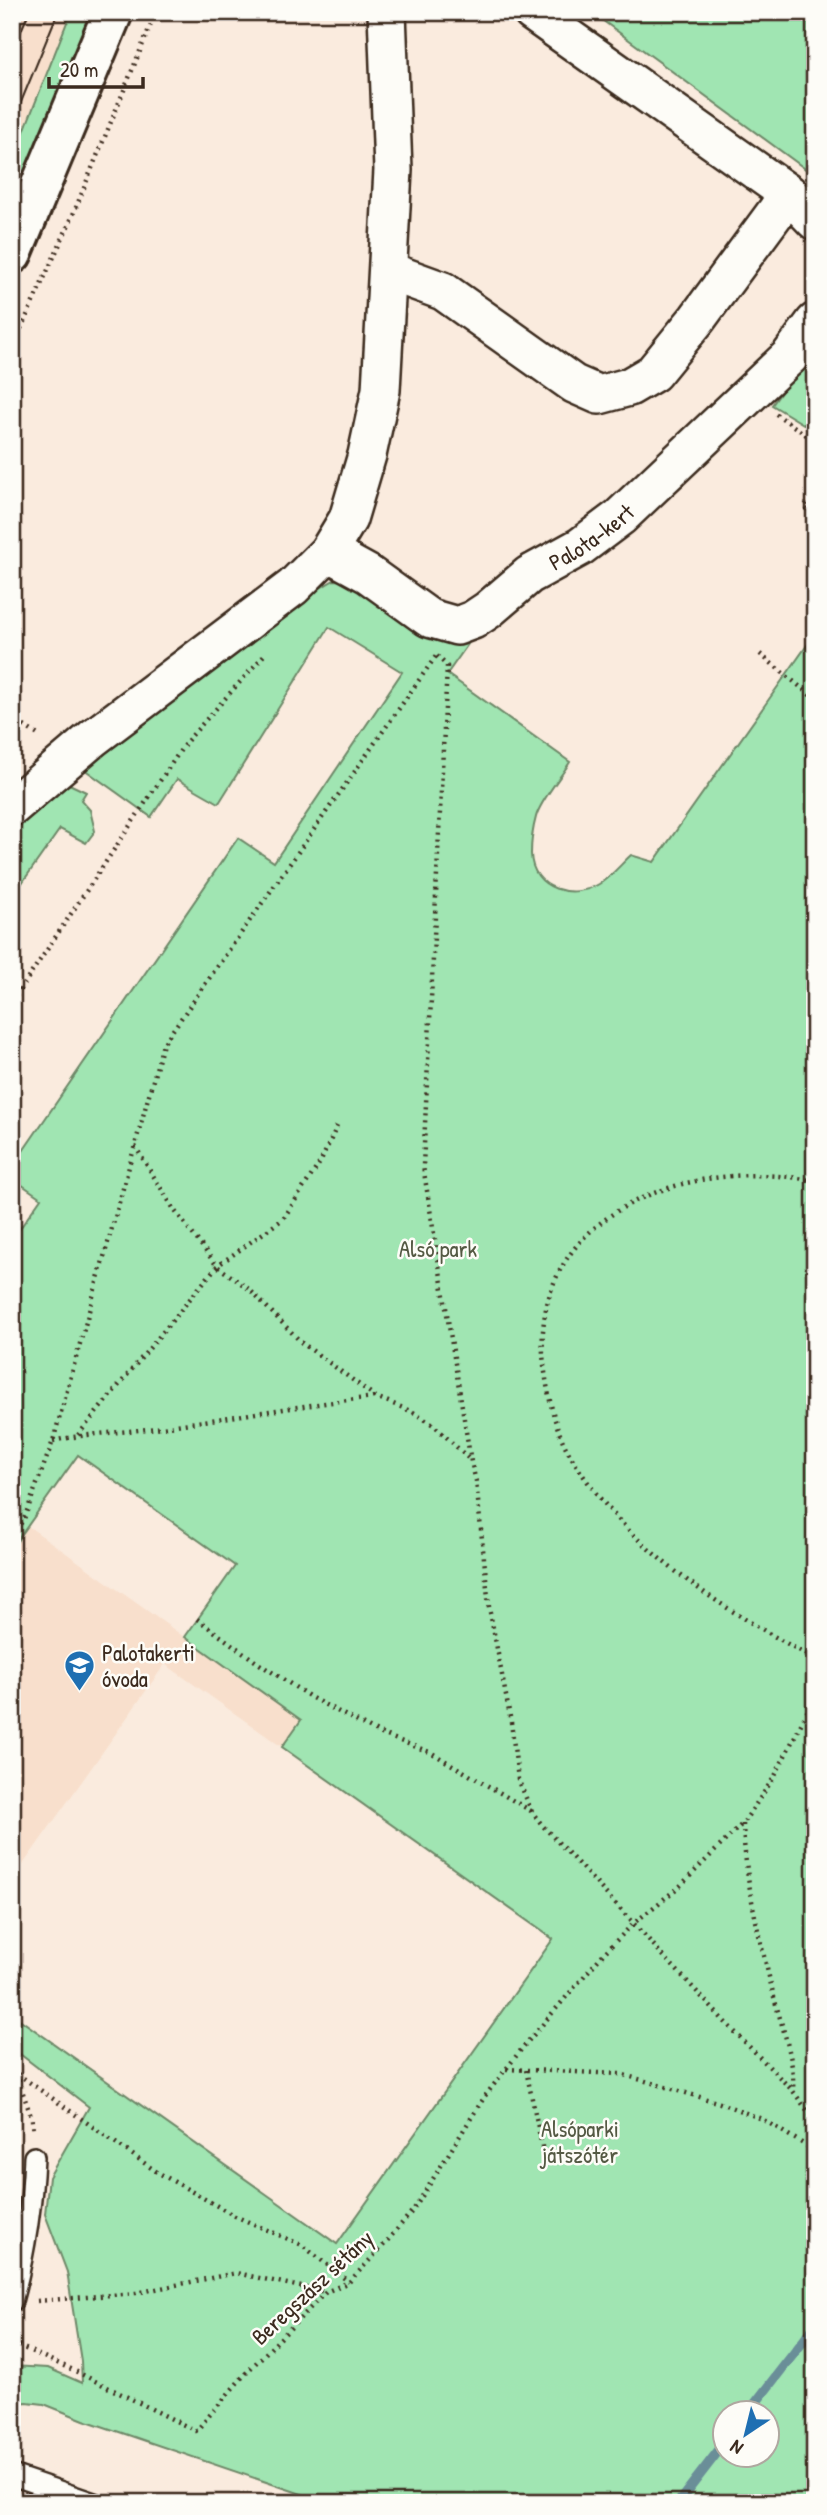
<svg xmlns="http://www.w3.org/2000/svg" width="827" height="2515" font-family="'Patrick Hand',sans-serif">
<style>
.built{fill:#f8dfcc}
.green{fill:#a0e5b2;stroke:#6e8868;stroke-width:2;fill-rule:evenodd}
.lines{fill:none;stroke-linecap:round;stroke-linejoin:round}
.stream{stroke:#6a8e98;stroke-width:10}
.lane-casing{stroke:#3b2a1e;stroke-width:24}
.street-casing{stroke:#3b2a1e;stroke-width:42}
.secondary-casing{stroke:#3b2a1e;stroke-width:44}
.path{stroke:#3b2a1e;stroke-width:4.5;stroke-dasharray:2 5;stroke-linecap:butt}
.lane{stroke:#fdfcf7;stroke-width:19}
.street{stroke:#fdfcf7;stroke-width:37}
.secondary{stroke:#fdfcf7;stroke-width:38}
.tram{stroke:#3b2a1e;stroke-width:2}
.labels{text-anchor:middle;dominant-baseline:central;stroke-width:5;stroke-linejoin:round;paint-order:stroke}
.street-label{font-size:23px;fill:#3b2a1e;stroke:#fdfcf7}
.park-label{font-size:23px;fill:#545943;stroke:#fdfcf7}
.poi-label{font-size:23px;fill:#3b2a1e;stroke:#fdfcf7;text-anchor:start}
</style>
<rect width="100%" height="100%" fill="#faebde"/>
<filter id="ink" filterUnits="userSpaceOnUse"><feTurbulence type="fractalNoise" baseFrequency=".0143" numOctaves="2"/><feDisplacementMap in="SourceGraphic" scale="14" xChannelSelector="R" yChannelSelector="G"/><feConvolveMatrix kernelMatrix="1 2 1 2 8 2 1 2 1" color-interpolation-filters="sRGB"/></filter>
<g filter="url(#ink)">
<path class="built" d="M 12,12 L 71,12 L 12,162 Z
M 28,1526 L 301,1720 L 282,1747 L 165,1664 L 12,1880 L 12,1548 Z"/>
<path class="green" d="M 71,12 L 98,12 L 12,213 L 12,162 Z
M 591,12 L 815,12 L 815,176 Z
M 815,345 L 815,431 L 772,405 Z
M 334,580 L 360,582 L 468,644 L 447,674 L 570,762 C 561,777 540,801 536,817 C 533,828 531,843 531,854 C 532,890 573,900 599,884 C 611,877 621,864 631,855 L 654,862 L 815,634 L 815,2503 L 328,2503 L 84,2420 L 44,2404 L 27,2402 L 12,2404 L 12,2366 L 48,2368 L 82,2383 L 81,2361 L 67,2272 L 45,2214 L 49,2177 L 89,2107 L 12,2048 L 12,2014 L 337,2244 L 553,1939 L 282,1747 L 301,1720 L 185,1637 L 235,1566 L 78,1455 L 12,1548 L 12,1240 L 41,1198 L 12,1178 L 12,1167 L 238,838 L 274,862 L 402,672 L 329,627 L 219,803 L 177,779 L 151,817 L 77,764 L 295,603 ZM 726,2414 L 768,2414 L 768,2456 L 726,2456 Z
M 65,782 L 86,792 L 81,800 L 90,810 L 95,831 L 86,843 L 60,829 L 12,897 L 12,825 Z"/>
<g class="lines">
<path class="stream" d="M 747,2414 L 815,2326
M 678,2503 L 726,2441"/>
<defs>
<path id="lane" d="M 12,2301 C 25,2253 32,2206 34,2157
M 12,2475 L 94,2503"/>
<g id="street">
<path d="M 532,12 L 789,194 L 815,221"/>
<path d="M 388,271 L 443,291 L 574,384 L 599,395 L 629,387 L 653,373 L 697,319 L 789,194"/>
<path id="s1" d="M 328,552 L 368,574 L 429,618 L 457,626 L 473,620 L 488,610 L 529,575 L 580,547 L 620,517 L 790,356 L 815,322"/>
<path d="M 12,807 L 93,738 L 293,587 L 328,552 L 348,519 L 367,455 L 381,390 L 393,170 L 387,12"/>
</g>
<path id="secondary" d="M 12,254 L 113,12"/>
</defs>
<use href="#lane" class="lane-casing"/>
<use href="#street" class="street-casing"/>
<use href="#secondary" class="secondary-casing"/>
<path class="path" d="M 808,165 L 815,154
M 12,348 L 70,222 L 156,12
M 776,414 L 815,441
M 815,492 L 804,507 L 815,517
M 760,654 L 815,699
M 437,656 L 447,666 L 423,1166 L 471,1462 L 476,1481 L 489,1607 L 511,1722 L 518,1779 L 532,1812 L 543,1826 L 725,2022 L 793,2091 L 815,2121
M 12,718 L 41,737
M 12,1002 L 186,742 L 266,653
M 135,1146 L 175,1211 L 217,1266 L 249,1289 L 302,1343 L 376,1397 L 413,1412 L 435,1426 L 471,1461
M 815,1181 C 686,1155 521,1215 545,1372 C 549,1401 556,1433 572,1458 C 628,1551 721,1608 815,1659
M 78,1435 L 217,1266 L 283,1219 L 321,1161 L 337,1126
M 53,1441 C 87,1433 121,1433 155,1428 C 228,1418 301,1405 375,1397
M 12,1535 L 24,1519 L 53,1441 L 163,1044 L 436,656
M 197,1619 L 258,1663 L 312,1698 L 379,1733 L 432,1753 L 531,1811
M 743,1824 C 745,1883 760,1940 774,1997 C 782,2028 795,2059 793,2091
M 506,2069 L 620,2074 L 642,2080 L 720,2103 L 762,2119 L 815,2151
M 12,2070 L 157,2172 L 235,2216 L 302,2245 L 349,2282
M 526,2070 L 544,2156
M 16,2073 L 32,2119 L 33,2132
M 37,2301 L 136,2293 L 236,2273 L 325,2292
M 12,2343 L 71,2369 L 196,2431 L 246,2373 L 326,2292 L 349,2282 L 383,2246 L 414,2209 L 485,2096 L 524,2046 L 604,1953 L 634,1923 L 680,1886 L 743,1823 L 775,1776 L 815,1696"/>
<use href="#lane" class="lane"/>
<use href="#street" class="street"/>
<use href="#secondary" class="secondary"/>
<path class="tram" d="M 12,52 L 29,12
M 12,124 L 58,12"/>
</g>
</g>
<defs>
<symbol id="school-pin" viewBox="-11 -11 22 30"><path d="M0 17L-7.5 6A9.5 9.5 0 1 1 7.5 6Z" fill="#1f6fb2" stroke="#fdfcf7"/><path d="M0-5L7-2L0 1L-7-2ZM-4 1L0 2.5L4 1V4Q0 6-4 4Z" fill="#fff"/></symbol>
</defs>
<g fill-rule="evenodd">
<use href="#school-pin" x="62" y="1648" width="35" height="47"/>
</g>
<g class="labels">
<g class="street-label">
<text stroke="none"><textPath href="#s1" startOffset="312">Palota-kert</textPath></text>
<text transform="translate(312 2287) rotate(-43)">Beregszász sétány</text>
</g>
<g class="park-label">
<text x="438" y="1248">Alsó park</text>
<text x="580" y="2128">Alsóparki<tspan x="580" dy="26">játszótér</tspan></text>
</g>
<g class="poi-label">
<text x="102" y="1652">Palotakerti<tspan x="102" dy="26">óvoda</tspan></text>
</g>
</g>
<rect width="827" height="2515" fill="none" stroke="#fdfcf7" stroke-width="42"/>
<rect x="21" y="21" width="785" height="2473" fill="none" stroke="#3b2a1e" stroke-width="2.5" filter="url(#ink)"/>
<g transform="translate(746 2434) rotate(215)"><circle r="33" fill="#fdfcf7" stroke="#afa8a0" stroke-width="2"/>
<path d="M0-5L12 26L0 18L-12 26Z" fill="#1f6fb2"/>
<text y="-10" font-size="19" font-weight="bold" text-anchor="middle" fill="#3b2a1e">N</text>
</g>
<path d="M49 77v10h94v-10" fill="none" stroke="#3b2a1e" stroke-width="3.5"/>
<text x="60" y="77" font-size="21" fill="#3b2a1e" stroke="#fdfcf7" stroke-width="5" paint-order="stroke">20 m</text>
</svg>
